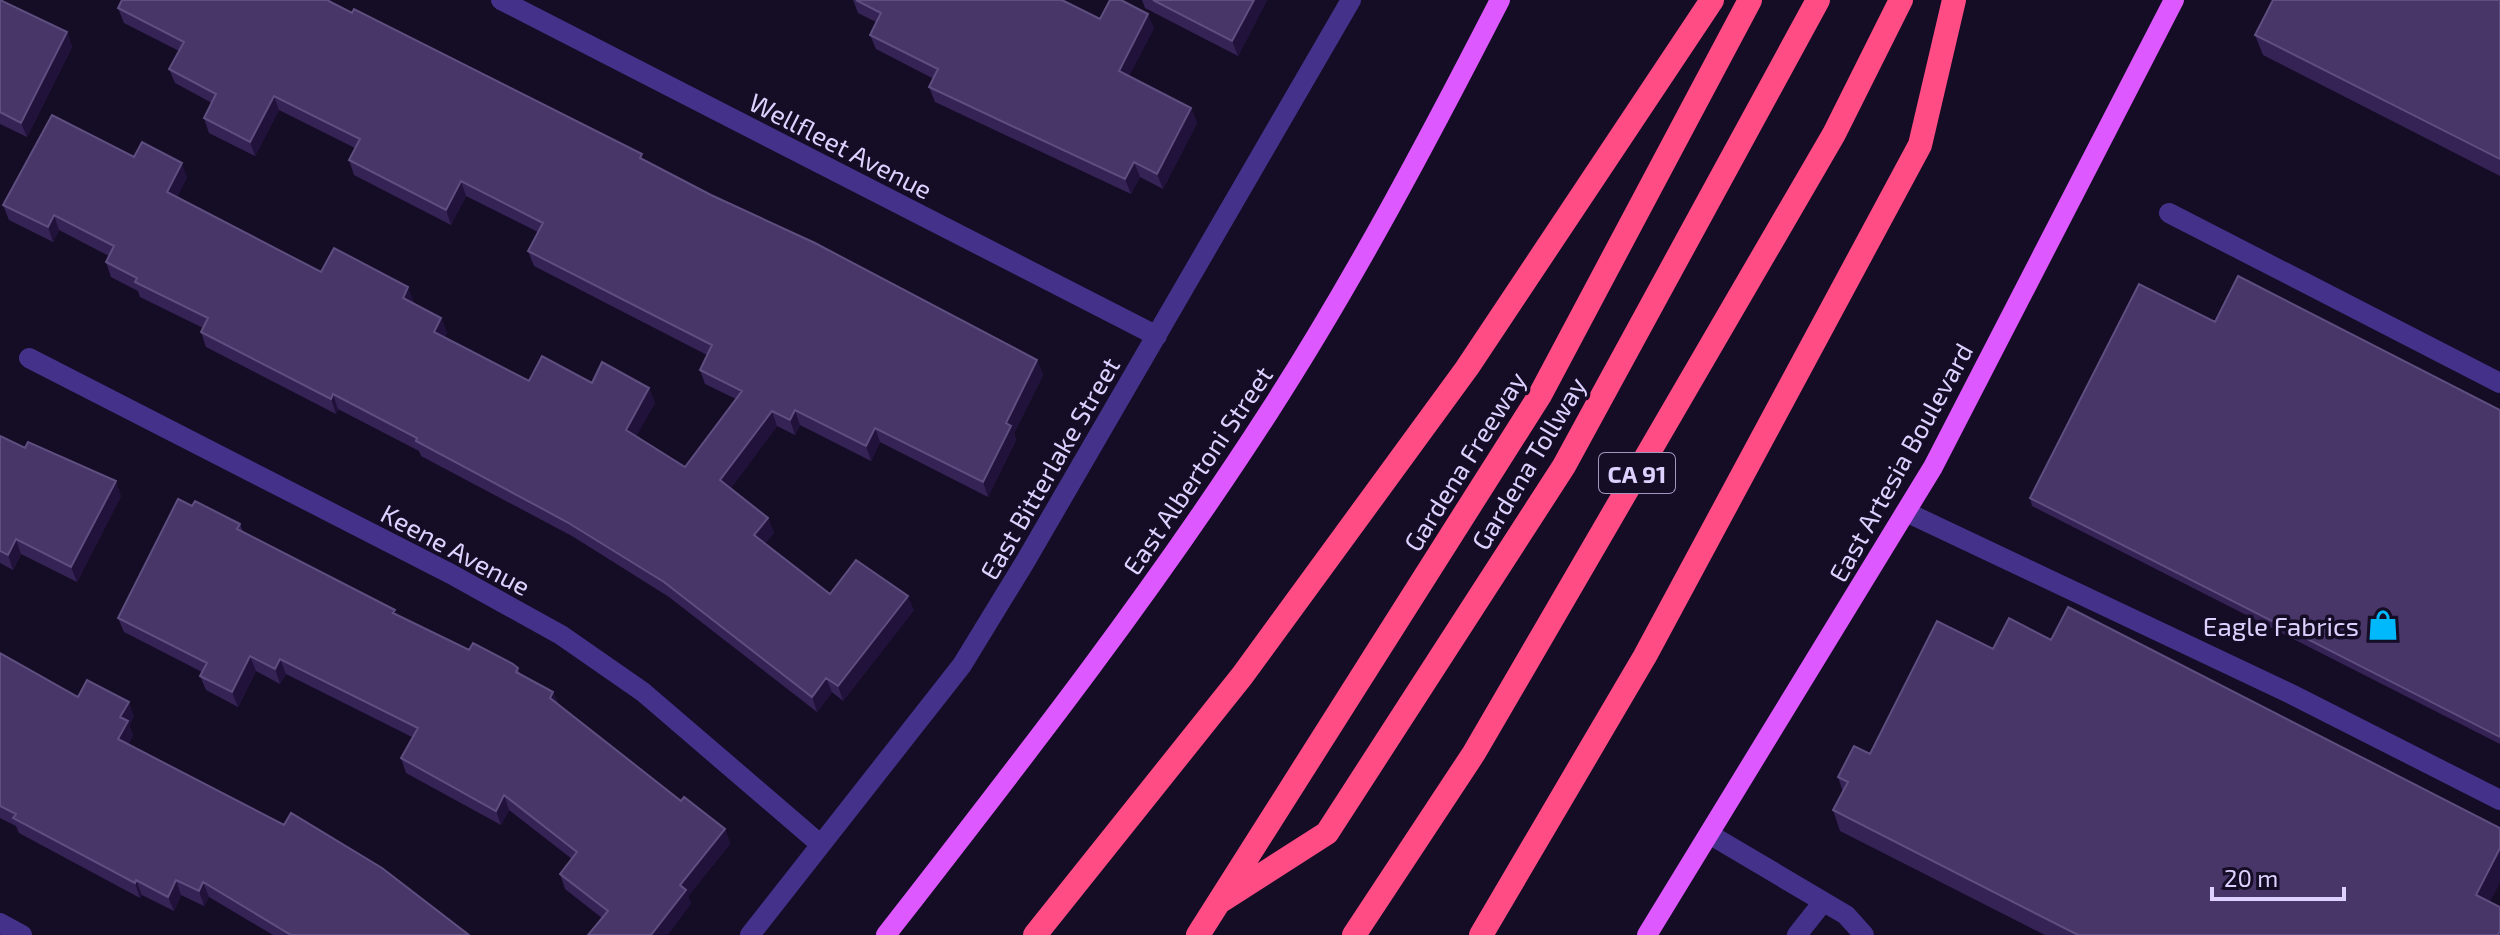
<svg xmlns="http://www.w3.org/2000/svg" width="2500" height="935" font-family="'Exo 2',sans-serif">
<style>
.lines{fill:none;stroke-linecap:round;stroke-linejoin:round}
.minor{stroke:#44328a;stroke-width:20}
.major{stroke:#dd58ff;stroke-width:20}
.highway{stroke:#ff4c84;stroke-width:24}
.wall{fill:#362356}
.shaded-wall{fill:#21123b}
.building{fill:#483668;stroke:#5f4e80;stroke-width:2}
.labels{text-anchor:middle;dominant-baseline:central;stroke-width:7;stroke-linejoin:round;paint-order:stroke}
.shield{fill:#150c26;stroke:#a296be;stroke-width:2}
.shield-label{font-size:24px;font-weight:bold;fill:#ded1ff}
.street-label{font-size:26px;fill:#ded1ff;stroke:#150c26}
.poi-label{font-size:26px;fill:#ded1ff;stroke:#150c26;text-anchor:end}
</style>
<rect width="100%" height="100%" fill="#150c26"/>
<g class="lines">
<path class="minor" d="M 501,0 L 1157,336
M 2169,213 L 2500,383
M 29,358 L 451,574 L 561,635 L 643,692 L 820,844
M 1906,512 L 2291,694 L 2500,800
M 1709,834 L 1846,915 L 1864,935
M 0,923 L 22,935
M 750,935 L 962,665 L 1025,562 L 1351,0
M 1797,935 L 1823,902"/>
<path class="major" d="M 886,935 C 1019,764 1152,594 1269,412 C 1354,280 1428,140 1500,0
M 1647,935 L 1933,467 L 2174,0"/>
<path class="highway" d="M 1221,901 L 1327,833 L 1564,466 L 1818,0
M 1035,935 L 1242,676 L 1467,368 L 1712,0
M 1198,935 L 1540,395 L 1750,0
M 1354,935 L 1474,753 L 1834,134 L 1901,0
M 1481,935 L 1645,656 L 1920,145 L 1954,0"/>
</g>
<path class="wall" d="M 0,0 L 67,32 L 72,47 L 27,137 L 0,124 Z
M 853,0 L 1062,0 L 1100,19 L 1154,28 L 1129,76 L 1191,108 L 1197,123 L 1163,189 L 1140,177 L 1131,194 L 935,102 L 929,87 L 934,79 L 876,49 L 870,35 L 876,22 L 858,13 Z
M 1142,0 L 1267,0 L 1238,56 L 1145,8 Z
M 2500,0 L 2500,176 L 2263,55 L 2255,35 Z
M 118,8 L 352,13 L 1037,360 L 1043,375 L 1014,433 L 1016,440 L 988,497 L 880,442 L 871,461 L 800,425 L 795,435 L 777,426 L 731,488 L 768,518 L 774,533 L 765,543 L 830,594 L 914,610 L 843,701 L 832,692 L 817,712 L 669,597 L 572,536 L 421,456 L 419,451 L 338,409 L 336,414 L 206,347 L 201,332 L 203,328 L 140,297 L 138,291 L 111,277 L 106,262 L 109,256 L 59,230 L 53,242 L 9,220 L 3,205 L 134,157 L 187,177 L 177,197 L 321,272 L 414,302 L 413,303 L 441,318 L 447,333 L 444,338 L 529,381 L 592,383 L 649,388 L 655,403 L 636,436 L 685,467 L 736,399 L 705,384 L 700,370 L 707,355 L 534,266 L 528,251 L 538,232 L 466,196 L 451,225 L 354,175 L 349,160 L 355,148 L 279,110 L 255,156 L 209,133 L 204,118 L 212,103 L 175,83 L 169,69 L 179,51 L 124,23 Z
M 2215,322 L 2500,410 L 2500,744 L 2032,506 L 2030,498 Z
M 0,436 L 121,496 L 77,582 L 21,554 L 13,570 L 0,563 Z
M 192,506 L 240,524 L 243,532 L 397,615 L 469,650 L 518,668 L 520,674 L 553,692 L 558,704 L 681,801 L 725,829 L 730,844 L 688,896 L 691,904 L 602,918 L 565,889 L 560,874 L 572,859 L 509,810 L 501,825 L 406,773 L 401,758 L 412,737 L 286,674 L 280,684 L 256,671 L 238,707 L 206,690 L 200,676 L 202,672 L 124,632 L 118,618 Z
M 0,653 L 78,697 L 134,716 L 129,725 L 133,735 L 128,745 L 469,935 L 273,935 L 209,897 L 204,906 L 181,895 L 174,911 L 142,895 L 140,898 L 19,833 L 16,826 L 0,818 Z
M 1870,754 L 2490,902 L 2500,935 L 2045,935 L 1840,831 L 1833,810 L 1843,792 L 1838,777 Z"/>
<path class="shaded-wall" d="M 1254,0 L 1267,0 L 1238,56 L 1232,41 Z
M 1148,14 L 1154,28 L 1124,86 L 1119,71 Z
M 67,32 L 72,47 L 27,137 L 21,123 Z
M 274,96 L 279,110 L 255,156 L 250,142 Z
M 1191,108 L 1197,123 L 1163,189 L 1157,174 Z
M 1134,162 L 1140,177 L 1131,194 L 1125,179 Z
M 182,163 L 187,177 L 173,206 L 167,192 Z
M 461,181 L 466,196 L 451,225 L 446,210 Z
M 54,215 L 59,230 L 53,242 L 48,227 Z
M 408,287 L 414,302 L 408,313 L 403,298 Z
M 441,318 L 447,333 L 439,347 L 434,332 Z
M 1037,360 L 1043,375 L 1014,433 L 1016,440 L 988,497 L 983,482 L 1006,423 Z
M 649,388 L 655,403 L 632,444 L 626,430 Z
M 333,394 L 338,409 L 336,414 L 331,399 Z
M 795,410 L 800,425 L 795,435 L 790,420 Z
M 772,411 L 777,426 L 726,495 L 720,480 Z
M 875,428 L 880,442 L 871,461 L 866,446 Z
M 116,481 L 121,496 L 77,582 L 71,567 Z
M 768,518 L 774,533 L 760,550 L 754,535 Z
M 16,539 L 21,554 L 13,570 L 8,555 Z
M 908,596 L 914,610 L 843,701 L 838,686 Z
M 250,656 L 256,671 L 238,707 L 232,692 Z
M 280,659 L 286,674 L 280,684 L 275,669 Z
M 826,678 L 832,692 L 817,712 L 812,697 Z
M 553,692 L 558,706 L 550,698 Z
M 129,702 L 134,716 L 129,725 L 133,735 L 123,754 L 118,739 L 120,717 Z
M 504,795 L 509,810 L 501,825 L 496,811 Z
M 725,829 L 730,844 L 688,896 L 691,904 L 668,935 L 651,935 L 680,885 Z
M 2500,848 L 2500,883 L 2483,915 L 2476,895 Z
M 136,880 L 142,895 L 140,898 L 135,883 Z
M 176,880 L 181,895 L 174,911 L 168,897 Z
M 203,882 L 209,897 L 204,906 L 199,891 Z"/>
<path class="building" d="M 0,0 L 67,32 L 21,123 L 0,112 Z
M 122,0 L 327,0 L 352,13 L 354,9 L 642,154 L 640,158 L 711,195 L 815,243 L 1037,360 L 1006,423 L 1011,426 L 983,482 L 875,428 L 866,446 L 795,410 L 790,420 L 772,411 L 720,480 L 768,518 L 754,535 L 830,594 L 856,560 L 908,596 L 838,686 L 826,678 L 812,697 L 664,582 L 567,522 L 416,441 L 417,438 L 333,394 L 331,399 L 201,332 L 208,318 L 135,282 L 137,278 L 106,262 L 114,246 L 54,215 L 48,227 L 3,205 L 52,115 L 134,157 L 142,142 L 182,163 L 167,192 L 321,272 L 334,248 L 408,287 L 403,298 L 441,318 L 434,332 L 529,381 L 542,356 L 592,383 L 602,362 L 649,388 L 626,430 L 685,467 L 742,391 L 700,370 L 712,345 L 528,251 L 543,223 L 461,181 L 446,210 L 349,160 L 360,139 L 274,96 L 250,142 L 204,118 L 216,94 L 169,69 L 184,42 L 118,8 Z
M 856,0 L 1062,0 L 1100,19 L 1110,0 L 1121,0 L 1148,14 L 1119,71 L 1191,108 L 1157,174 L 1134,162 L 1125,179 L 929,87 L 938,69 L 870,35 L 881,13 Z
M 1153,0 L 1254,0 L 1232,41 Z
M 2273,0 L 2500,0 L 2500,159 L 2255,35 Z
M 2238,276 L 2500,410 L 2500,737 L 2030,498 L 2139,284 L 2215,322 Z
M 0,436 L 25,448 L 28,442 L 116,481 L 71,567 L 16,539 L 8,555 L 0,551 Z
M 178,499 L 192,506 L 195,501 L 240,524 L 237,529 L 395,610 L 393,613 L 469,650 L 473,643 L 513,664 L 518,668 L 516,672 L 553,692 L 550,698 L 681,801 L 684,797 L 725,829 L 680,885 L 686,890 L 651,935 L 588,935 L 608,911 L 560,874 L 577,852 L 504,795 L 496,811 L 401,758 L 418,728 L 280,659 L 275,669 L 250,656 L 232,692 L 200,676 L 207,663 L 118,618 Z
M 2068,607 L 2500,828 L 2500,848 L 2476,895 L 2500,907 L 2500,931 L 2498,935 L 2078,935 L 1833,810 L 1848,782 L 1838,777 L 1854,746 L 1870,754 L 1937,621 L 1993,649 L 2009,618 L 2051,640 Z
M 0,653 L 78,697 L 87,680 L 129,702 L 120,717 L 128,721 L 118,739 L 284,825 L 291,813 L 382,868 L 469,935 L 291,935 L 203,882 L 199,891 L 176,880 L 168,897 L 136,880 L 135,883 L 13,818 L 16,814 L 0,806 Z"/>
<defs>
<symbol id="shop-bare" viewBox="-9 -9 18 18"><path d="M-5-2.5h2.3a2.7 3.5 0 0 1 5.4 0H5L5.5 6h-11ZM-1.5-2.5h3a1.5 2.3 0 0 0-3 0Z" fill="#00b9fc" stroke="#150c26" stroke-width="2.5" paint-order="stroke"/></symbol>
</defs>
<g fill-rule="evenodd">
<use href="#shop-bare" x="2361" y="603" width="44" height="44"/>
</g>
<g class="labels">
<rect class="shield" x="1599" y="453" width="76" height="40" rx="6"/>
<g class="shield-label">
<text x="1637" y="473">CA 91</text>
</g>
<g class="street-label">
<text transform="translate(841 145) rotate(27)">Wellfleet Avenue</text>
<text transform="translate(1464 461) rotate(-58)">Gardena Freeway</text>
<text transform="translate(1900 462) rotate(-61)">East Artesia Boulevard</text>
<text transform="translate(1528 463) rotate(-59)">Gardena Tollway</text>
<text transform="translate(1049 468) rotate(-60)">East Bitterlake Street</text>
<text transform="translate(1197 470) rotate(-56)">East Albertoni Street</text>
<text transform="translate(456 549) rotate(28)">Keene Avenue</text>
</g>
<g class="poi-label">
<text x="2359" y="625">Eagle Fabrics</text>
</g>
</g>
<path d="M2212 887v12h132v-12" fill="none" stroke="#ded1ff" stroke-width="4"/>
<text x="2224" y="887" font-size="24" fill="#ded1ff" stroke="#150c26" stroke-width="6" paint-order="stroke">20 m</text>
</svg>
